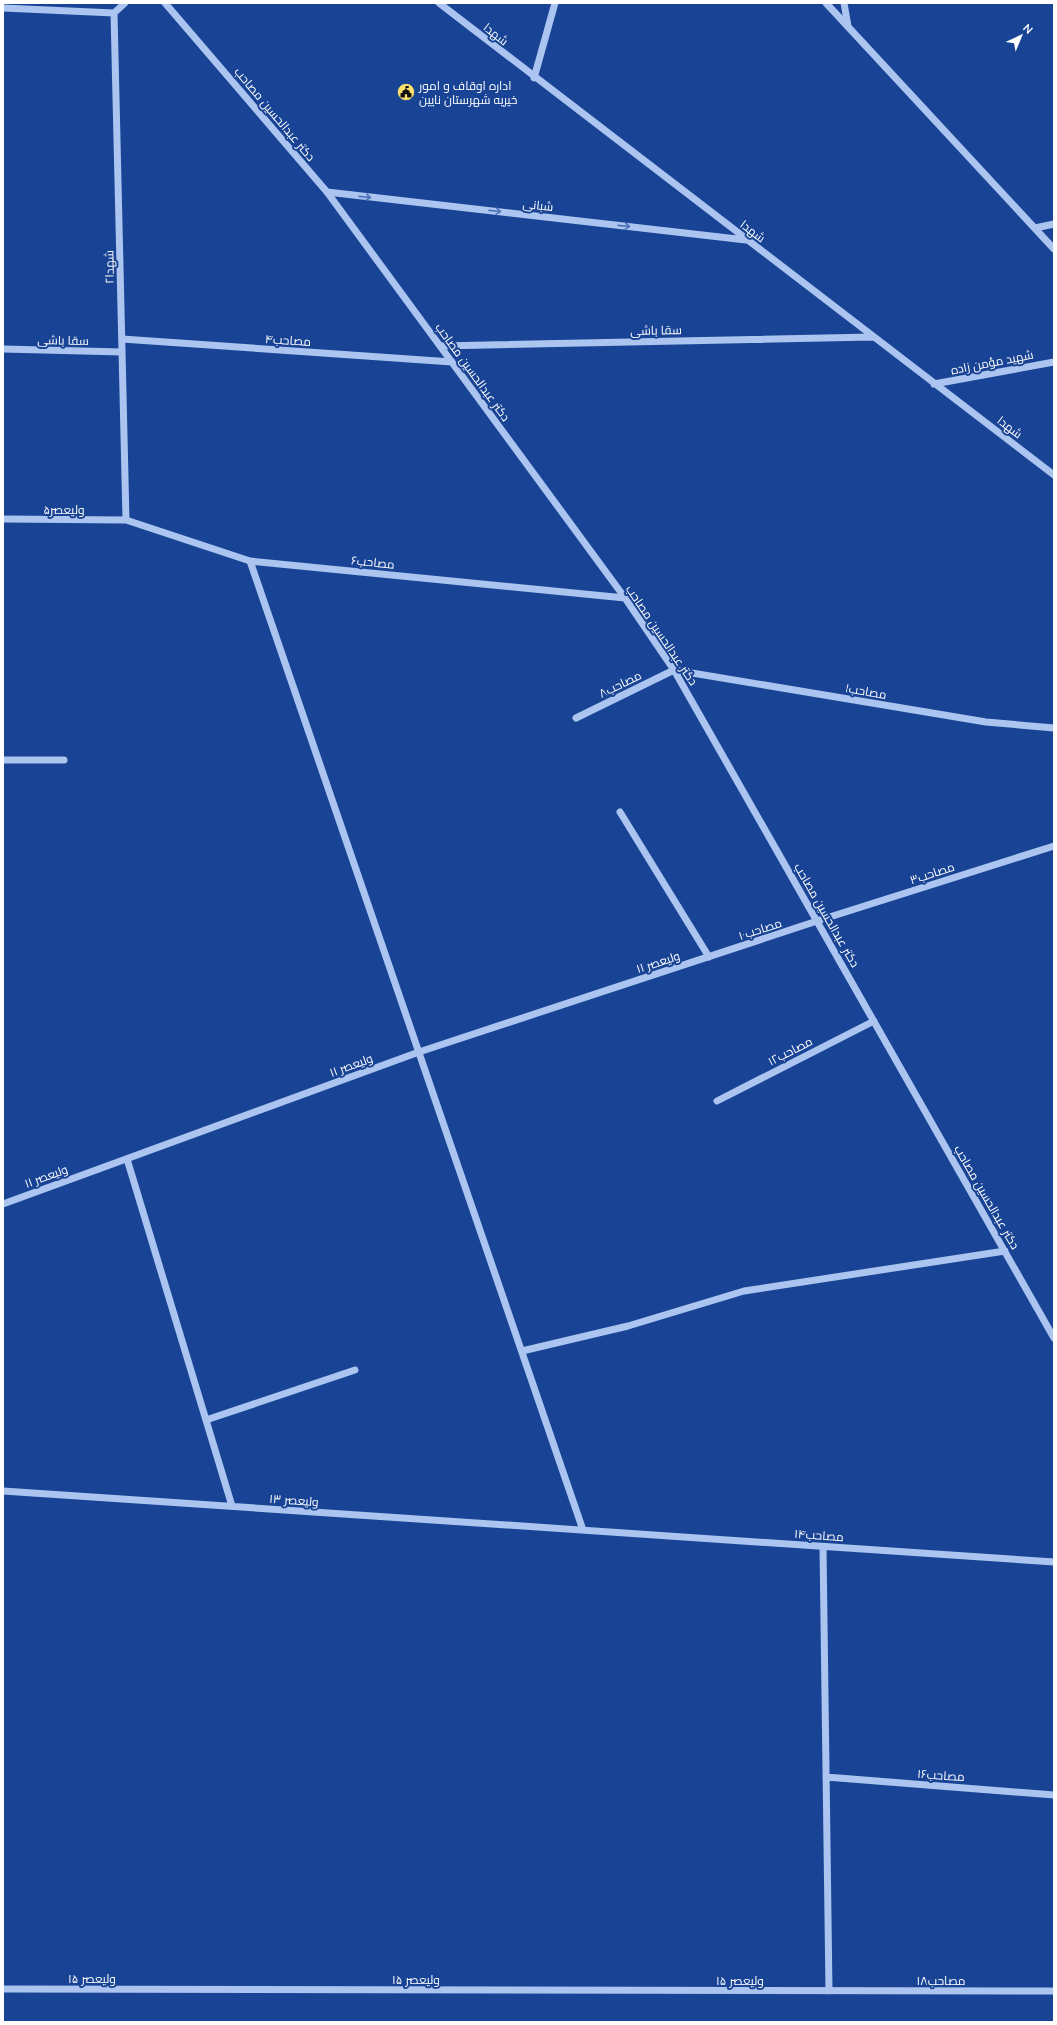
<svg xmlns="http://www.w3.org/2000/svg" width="1057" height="2025" font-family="Mulish,Cairo,sans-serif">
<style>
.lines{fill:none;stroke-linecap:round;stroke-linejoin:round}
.minor{stroke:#abc4f0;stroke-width:7}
.oneway{stroke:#4c71b5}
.labels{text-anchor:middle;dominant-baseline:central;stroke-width:4;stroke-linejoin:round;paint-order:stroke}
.street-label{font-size:12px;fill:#fff;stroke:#194495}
.poi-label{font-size:12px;fill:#fff;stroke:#194495;text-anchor:start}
</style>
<rect width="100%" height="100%" fill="#194495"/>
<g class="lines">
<path class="minor" d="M 165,3 L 327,192 L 625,598 L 674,670 L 1054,1338
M 439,3 L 1054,475
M 826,3 L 1054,249
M 844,3 L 848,26
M 3,8 L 114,13 L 125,3
M 114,13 L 126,520
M 534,78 L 555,3
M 327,192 L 746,240
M 1035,228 L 1054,224
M 122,339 L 452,362
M 440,346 L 873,337
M 3,349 L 122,352
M 934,384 L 1054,362
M 3,519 L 126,520 L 250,561 L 625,598
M 250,561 L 583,1530
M 576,718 L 674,670 L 986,722 L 1054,728
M 3,760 L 64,760
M 620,812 L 709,957
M 717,1101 L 874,1021
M 127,1159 L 232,1506
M 3,1204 L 419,1052 L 817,921 L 1054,846
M 522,1351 L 628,1326 L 744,1291 L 1005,1251
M 206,1420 L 355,1370
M 3,1491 L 1054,1562
M 823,1547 L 829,1991
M 826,1777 L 1054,1795
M 3,1989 L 1054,1991"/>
</g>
<defs><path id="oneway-shaft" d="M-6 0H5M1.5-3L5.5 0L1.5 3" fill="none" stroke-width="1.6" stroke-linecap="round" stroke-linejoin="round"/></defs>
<g class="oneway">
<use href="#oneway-shaft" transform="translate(365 197) rotate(6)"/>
<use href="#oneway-shaft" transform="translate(495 211) rotate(6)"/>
<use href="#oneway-shaft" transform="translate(624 226) rotate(6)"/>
</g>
<defs>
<symbol id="civic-disc" viewBox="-11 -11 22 22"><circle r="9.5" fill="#ffe26a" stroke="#194495"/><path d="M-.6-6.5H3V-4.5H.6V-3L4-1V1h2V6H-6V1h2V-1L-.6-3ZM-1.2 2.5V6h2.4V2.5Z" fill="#111"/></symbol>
</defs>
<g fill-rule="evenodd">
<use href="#civic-disc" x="396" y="82" width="20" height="20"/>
</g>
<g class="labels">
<g class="street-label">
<text transform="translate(496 34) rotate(38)">شهدا</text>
<text transform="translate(275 114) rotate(50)">دکتر عبدالحسین مصاحب</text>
<text transform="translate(538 205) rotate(6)">شبانی</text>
<text transform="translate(753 231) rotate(37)">شهدا</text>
<text transform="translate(109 267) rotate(-91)">شهدا۲</text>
<text transform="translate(656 330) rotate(-1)">سقا باشی</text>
<text transform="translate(63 340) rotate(1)">سقا باشی</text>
<text transform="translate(288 340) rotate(4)">مصاحب۴</text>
<text transform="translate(992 362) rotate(-11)">شهید مؤمن زاده</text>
<text transform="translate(473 372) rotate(54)">دکتر عبدالحسین مصاحب</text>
<text transform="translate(1010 427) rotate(37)">شهدا</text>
<text x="64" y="509">ولیعصر۵</text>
<text transform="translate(373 562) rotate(6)">مصاحب۶</text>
<text transform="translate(662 635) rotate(56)">دکتر عبدالحسین مصاحب</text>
<text transform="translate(620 684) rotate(-26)">مصاحب۸</text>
<text transform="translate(866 691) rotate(10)">مصاحب۱</text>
<text transform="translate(932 873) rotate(-18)">مصاحب۳</text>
<text transform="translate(827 915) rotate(60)">دکتر عبدالحسین مصاحب</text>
<text transform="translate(760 929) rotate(-18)">مصاحب۱۰</text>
<text transform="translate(658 962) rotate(-18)">ولیعصر ۱۱</text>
<text transform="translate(790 1051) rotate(-27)">مصاحب۱۲</text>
<text transform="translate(351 1065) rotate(-20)">ولیعصر ۱۱</text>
<text transform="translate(46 1176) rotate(-20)">ولیعصر ۱۱</text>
<text transform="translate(987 1197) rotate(60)">دکتر عبدالحسین مصاحب</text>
<text transform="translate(294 1500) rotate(4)">ولیعصر ۱۳</text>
<text transform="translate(819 1535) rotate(4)">مصاحب۱۴</text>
<text transform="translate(941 1775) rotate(4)">مصاحب۱۶</text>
<text x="92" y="1978">ولیعصر ۱۵</text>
<text x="416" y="1979">ولیعصر ۱۵</text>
<text x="740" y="1980">ولیعصر ۱۵</text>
<text x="941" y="1980">مصاحب۱۸</text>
</g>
<g class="poi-label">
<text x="419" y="85">اداره اوقاف و امور<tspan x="419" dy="14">خیریه شهرستان نایین</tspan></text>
</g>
</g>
<rect width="1057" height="2025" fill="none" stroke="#ffffff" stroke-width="8"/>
<g transform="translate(1021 36) rotate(44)" stroke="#194495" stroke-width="3" paint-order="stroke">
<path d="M0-3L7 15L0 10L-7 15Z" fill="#ffffff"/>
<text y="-6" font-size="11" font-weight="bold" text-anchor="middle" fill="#ffffff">N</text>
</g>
</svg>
